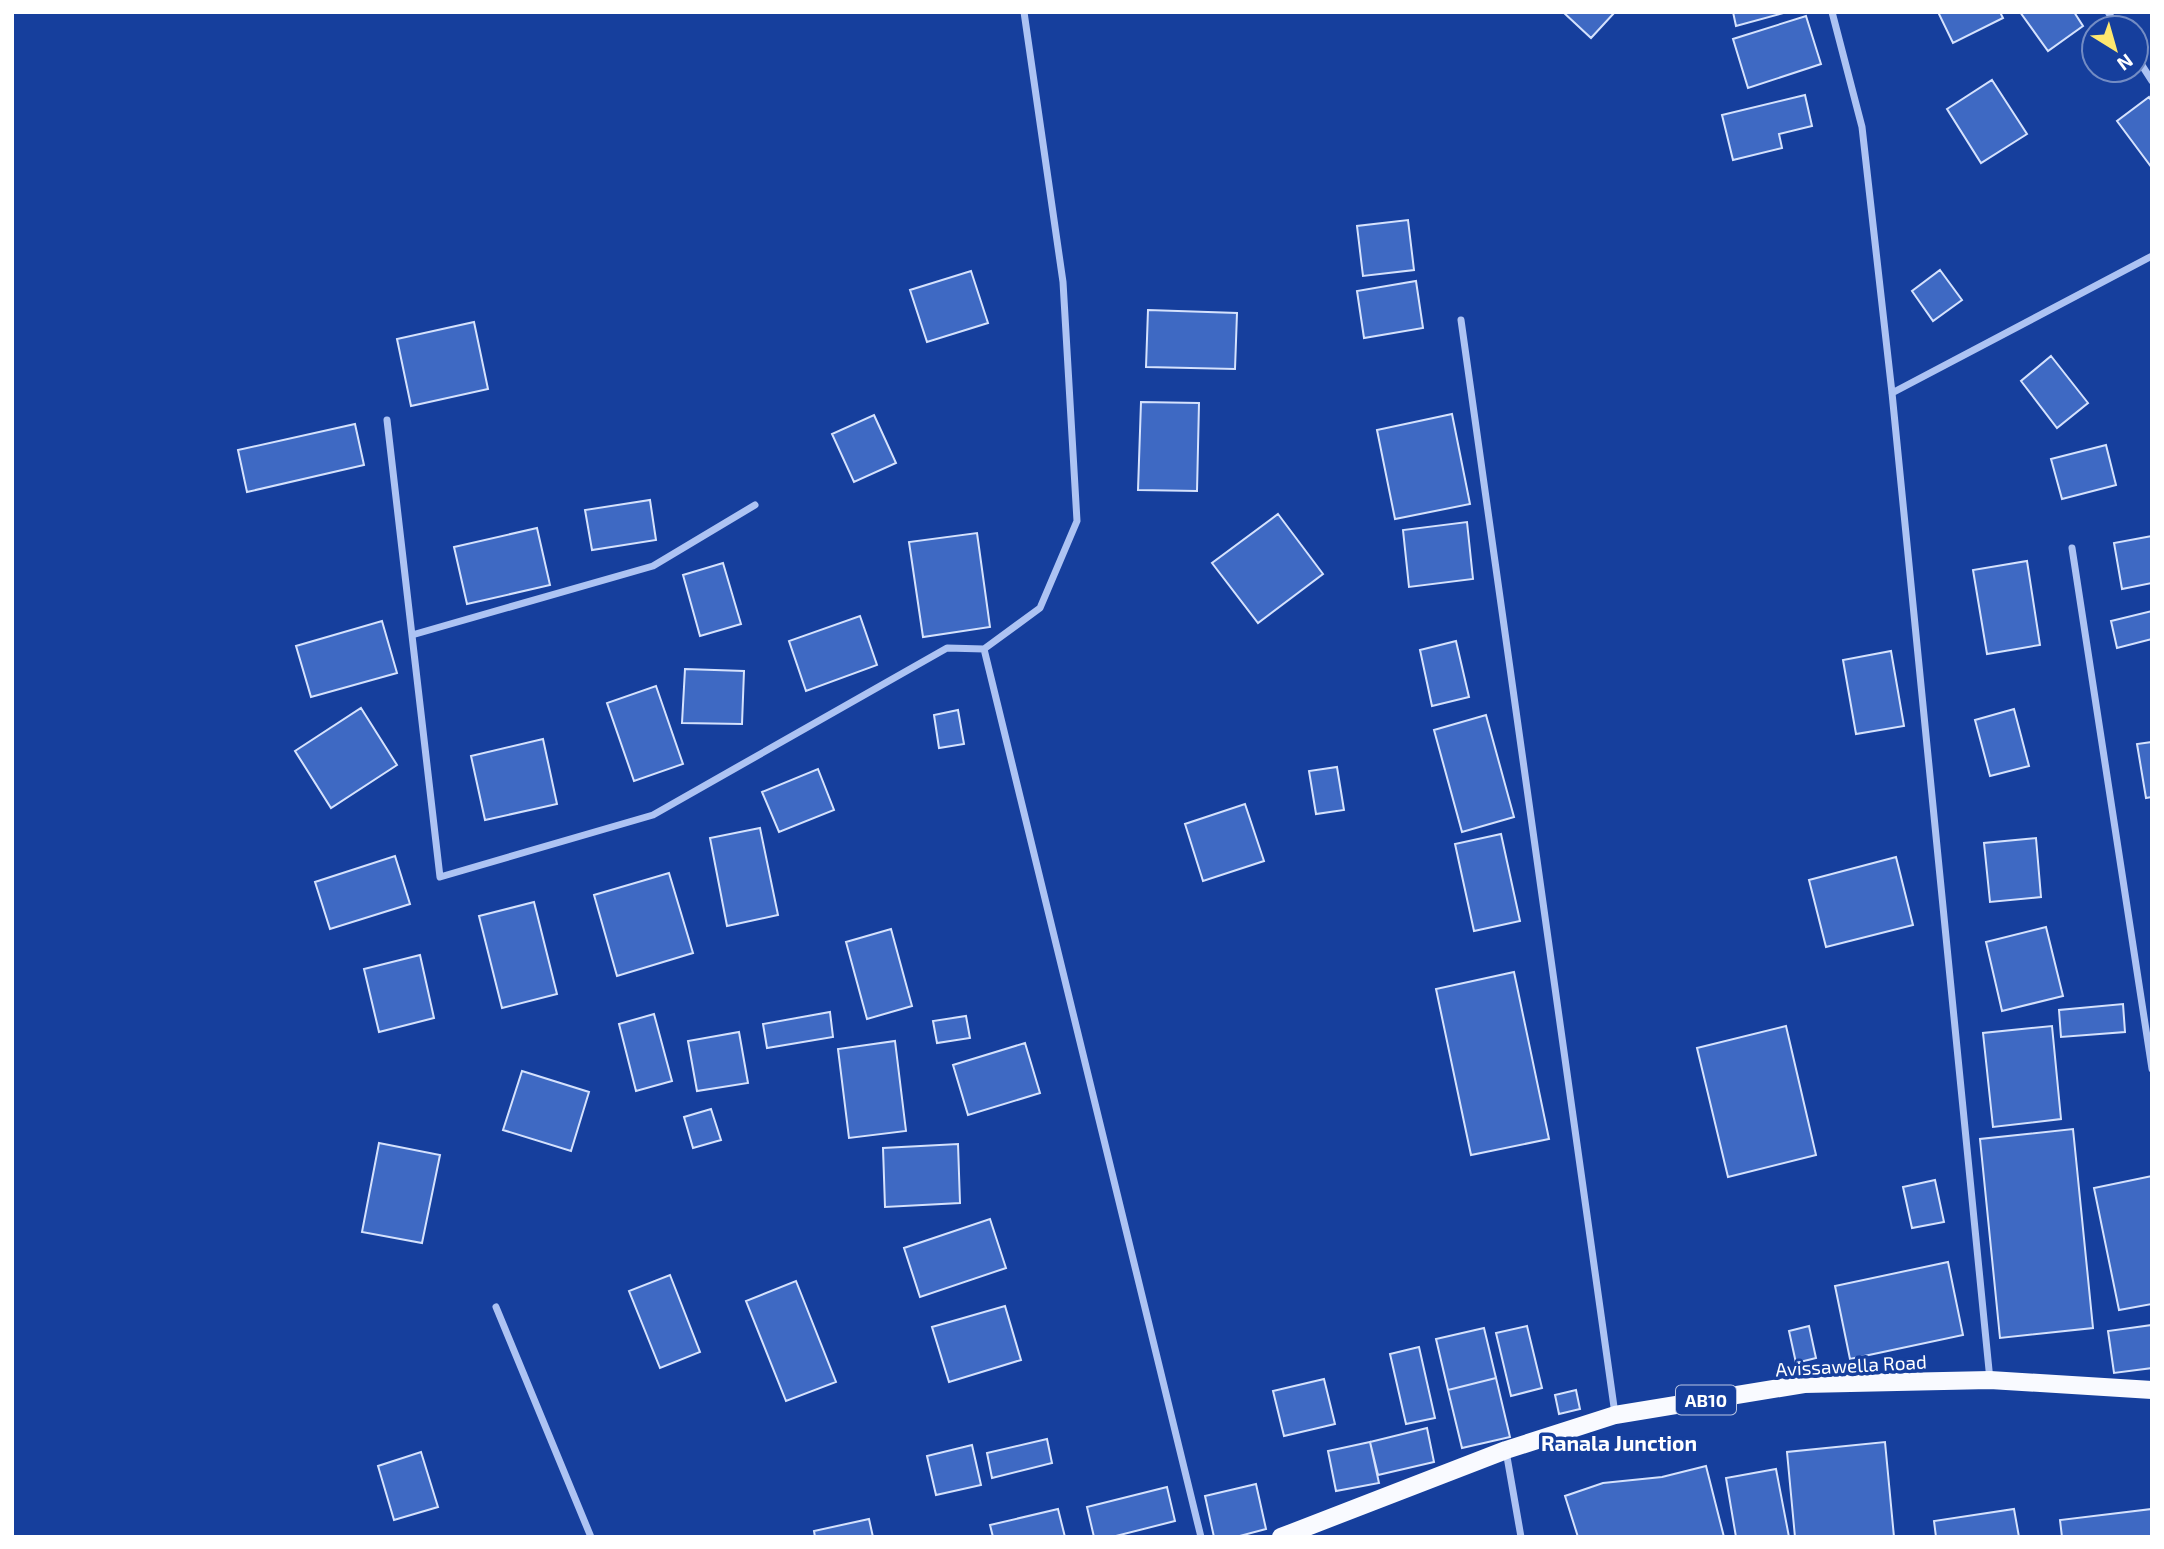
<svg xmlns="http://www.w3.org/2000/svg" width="2164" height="1549" font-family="'Exo 2',sans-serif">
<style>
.building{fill:#3e69c3;stroke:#d5e2fd;stroke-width:2}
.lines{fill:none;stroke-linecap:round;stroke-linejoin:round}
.street{stroke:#adc3f3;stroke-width:7}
.primary{stroke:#f9faff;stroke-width:18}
.labels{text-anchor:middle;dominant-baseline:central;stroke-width:7;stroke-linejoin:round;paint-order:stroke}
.shield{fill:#163f9d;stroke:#b9c5e2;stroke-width:2}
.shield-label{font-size:18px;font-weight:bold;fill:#fff}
.street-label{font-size:19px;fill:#fff;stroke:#163f9d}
.neighbourhood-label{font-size:21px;font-weight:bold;fill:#fff;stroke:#163f9d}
</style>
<rect width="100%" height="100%" fill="#163f9d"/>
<path class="building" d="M 1563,12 L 1615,12 L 1591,38 Z
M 1733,12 L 1787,12 L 1736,26 Z
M 1938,12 L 2000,12 L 2003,18 L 1953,43 Z
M 2020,12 L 2074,12 L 2083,26 L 2048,51 Z
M 1806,16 L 1821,64 L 1748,88 L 1733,39 Z
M 1992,80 L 2027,134 L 1981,163 L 1947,109 Z
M 1805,95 L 1812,126 L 1779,134 L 1782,148 L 1733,160 L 1722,115 Z
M 2149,97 L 2152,102 L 2152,168 L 2117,121 Z
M 1408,220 L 1414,270 L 1363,276 L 1357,226 Z
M 1940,270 L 1962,300 L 1933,321 L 1912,291 Z
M 971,271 L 988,323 L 927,342 L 910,290 Z
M 1416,281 L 1423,328 L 1364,338 L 1357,291 Z
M 1148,310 L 1237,313 L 1235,369 L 1146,367 Z
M 474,322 L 488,389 L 411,406 L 397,339 Z
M 2051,356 L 2088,403 L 2057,428 L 2021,381 Z
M 1141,402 L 1199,403 L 1197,491 L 1138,490 Z
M 1452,414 L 1470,504 L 1395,519 L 1377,430 Z
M 874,415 L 896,463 L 854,482 L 832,434 Z
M 355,424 L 364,465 L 247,492 L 238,450 Z
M 2106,445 L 2116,485 L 2062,499 L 2051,459 Z
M 650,500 L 656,540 L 592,550 L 585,510 Z
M 1278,514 L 1323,574 L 1258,623 L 1212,563 Z
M 1467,522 L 1473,579 L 1409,587 L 1403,530 Z
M 537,528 L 550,585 L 467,604 L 454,547 Z
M 977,533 L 990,627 L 923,637 L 909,542 Z
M 2152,536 L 2152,583 L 2122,589 L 2114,543 Z
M 2027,561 L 2040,645 L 1987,654 L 1973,570 Z
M 723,563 L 741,624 L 700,636 L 683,575 Z
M 2152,611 L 2152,639 L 2117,648 L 2111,621 Z
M 860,616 L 877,665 L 806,691 L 789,641 Z
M 382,621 L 397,673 L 311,697 L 296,646 Z
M 1456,641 L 1469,697 L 1432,706 L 1420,650 Z
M 1891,651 L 1904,726 L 1856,734 L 1843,660 Z
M 685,669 L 744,671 L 742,724 L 682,723 Z
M 656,686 L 683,764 L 634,781 L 607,703 Z
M 361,708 L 397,765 L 331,808 L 295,751 Z
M 2014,709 L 2029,766 L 1990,776 L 1975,720 Z
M 958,710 L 964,744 L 939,748 L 934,715 Z
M 1486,715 L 1514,817 L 1462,832 L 1434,730 Z
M 543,739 L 557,804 L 485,820 L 471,756 Z
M 2152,742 L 2152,797 L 2146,798 L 2137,744 Z
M 1337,767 L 1344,810 L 1316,814 L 1309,771 Z
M 818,769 L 834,810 L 779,832 L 762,792 Z
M 1245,804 L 1264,861 L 1203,881 L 1185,824 Z
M 760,828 L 778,915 L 727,926 L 710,838 Z
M 1501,834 L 1520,921 L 1474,931 L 1455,844 Z
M 2036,838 L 2041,897 L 1990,902 L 1984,843 Z
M 395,856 L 410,904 L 330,929 L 315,882 Z
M 1896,857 L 1913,925 L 1826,947 L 1809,880 Z
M 669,873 L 693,953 L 617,976 L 594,895 Z
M 534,902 L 557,994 L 502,1008 L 479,916 Z
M 2046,927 L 2063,996 L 2002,1011 L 1986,942 Z
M 891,929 L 912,1006 L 867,1019 L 846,942 Z
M 420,955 L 434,1018 L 379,1032 L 364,969 Z
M 1514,972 L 1549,1139 L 1471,1155 L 1436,989 Z
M 2123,1004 L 2125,1032 L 2061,1037 L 2059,1010 Z
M 830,1012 L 833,1037 L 767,1048 L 763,1024 Z
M 654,1014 L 672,1081 L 636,1091 L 619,1024 Z
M 966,1016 L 970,1038 L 937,1043 L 933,1021 Z
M 1786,1026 L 1816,1155 L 1728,1177 L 1697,1048 Z
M 2052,1026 L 2061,1119 L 1993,1127 L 1983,1033 Z
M 739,1032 L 748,1083 L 697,1091 L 688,1041 Z
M 895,1041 L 906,1131 L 849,1138 L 838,1049 Z
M 1025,1043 L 1040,1093 L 968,1115 L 953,1065 Z
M 522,1071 L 589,1092 L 571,1151 L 503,1130 Z
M 711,1109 L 721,1140 L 693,1148 L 684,1117 Z
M 2073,1129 L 2093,1328 L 2000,1338 L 1980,1139 Z
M 379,1143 L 440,1155 L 422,1243 L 362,1232 Z
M 958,1144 L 960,1203 L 885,1207 L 883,1148 Z
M 2152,1176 L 2152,1304 L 2119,1310 L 2094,1188 Z
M 1935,1180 L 1944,1222 L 1912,1228 L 1903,1187 Z
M 990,1219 L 1006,1268 L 920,1297 L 904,1248 Z
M 1948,1262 L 1963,1335 L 1850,1359 L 1835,1286 Z
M 670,1275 L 700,1352 L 660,1368 L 629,1291 Z
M 796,1281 L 836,1382 L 786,1401 L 746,1301 Z
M 1005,1306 L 1021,1360 L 949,1382 L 932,1327 Z
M 2152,1325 L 2152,1368 L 2114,1373 L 2108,1331 Z
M 1527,1326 L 1542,1388 L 1511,1396 L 1496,1333 Z
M 1809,1326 L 1816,1358 L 1796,1363 L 1789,1331 Z
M 1484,1328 L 1496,1378 L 1448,1390 L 1436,1339 Z
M 1419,1347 L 1435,1418 L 1406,1424 L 1390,1354 Z
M 1496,1378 L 1510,1437 L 1462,1448 L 1448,1390 Z
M 1324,1379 L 1335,1424 L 1284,1436 L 1273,1391 Z
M 1576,1390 L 1580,1409 L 1559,1414 L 1555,1395 Z
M 1427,1428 L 1434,1462 L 1378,1475 L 1370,1442 Z
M 1047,1439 L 1052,1463 L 992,1478 L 987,1453 Z
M 1370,1442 L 1379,1483 L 1336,1491 L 1328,1451 Z
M 1885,1442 L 1894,1537 L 1795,1537 L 1787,1452 Z
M 972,1445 L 981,1485 L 936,1495 L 927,1456 Z
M 421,1452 L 438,1507 L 394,1520 L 378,1466 Z
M 1706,1466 L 1724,1537 L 1578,1537 L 1565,1496 L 1603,1483 L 1662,1477 Z
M 1776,1469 L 1789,1537 L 1736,1537 L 1726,1478 Z
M 1256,1484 L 1266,1529 L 1236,1537 L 1214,1537 L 1205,1496 Z
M 1167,1487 L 1175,1521 L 1112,1537 L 1094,1537 L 1087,1507 Z
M 1058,1509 L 1065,1537 L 993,1537 L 990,1525 Z
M 2014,1509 L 2019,1537 L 1936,1537 L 1934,1521 Z
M 2152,1509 L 2152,1537 L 2062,1537 L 2060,1520 Z
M 869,1519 L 873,1537 L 815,1537 L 814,1531 Z"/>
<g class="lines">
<path class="street" d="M 1832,12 L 1862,127 L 1892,393 L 1990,1380
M 2108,12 L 2118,28
M 2136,56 L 2152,81
M 1461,320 L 1615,1414
M 1892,393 L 2152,256
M 387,420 L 440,877 L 653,815 L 947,648 L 984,649 L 1040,608 L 1077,521 L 1063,282 L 1024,12
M 2072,548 L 2152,1069
M 412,635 L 653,566 L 755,505
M 984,649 L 1201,1537
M 496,1307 L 591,1537
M 1506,1451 L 1521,1537"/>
<path class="primary" d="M 1281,1537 L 1506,1450 L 1615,1415 L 1804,1384 L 1990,1380 L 2152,1390"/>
</g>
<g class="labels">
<rect class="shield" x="1676" y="1385.5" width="60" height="29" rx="5"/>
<g class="shield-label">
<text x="1706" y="1400">AB10</text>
</g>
<g class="street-label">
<text transform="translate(1851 1365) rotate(-3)">Avissawella Road</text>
</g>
<g class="neighbourhood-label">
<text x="1619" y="1442">Ranala Junction</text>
</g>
</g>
<rect width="2164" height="1549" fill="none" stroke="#ffffff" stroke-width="28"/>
<g transform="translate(2115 49) rotate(143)"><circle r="33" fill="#163f9d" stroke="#738cc4" stroke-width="2"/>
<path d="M0-5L12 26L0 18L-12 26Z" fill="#ffe86f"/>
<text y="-10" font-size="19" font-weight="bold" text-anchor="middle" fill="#ffffff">N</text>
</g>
</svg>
